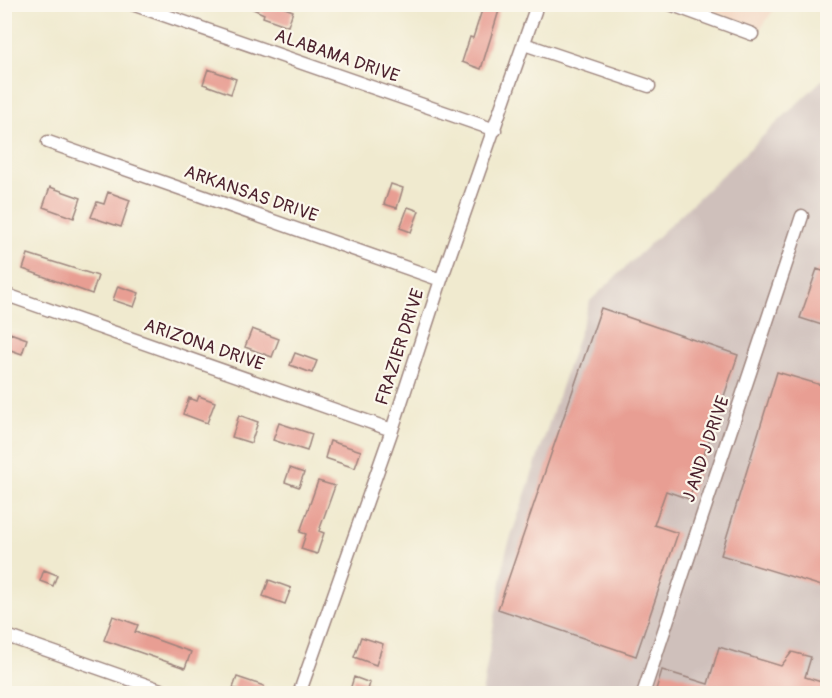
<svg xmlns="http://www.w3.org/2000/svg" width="832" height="698" font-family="Pangolin,sans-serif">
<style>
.built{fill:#f3d4bf}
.industrial{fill:#cfc0bb}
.building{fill:#e89e93}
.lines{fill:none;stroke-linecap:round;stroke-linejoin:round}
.minor-casing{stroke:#9d847d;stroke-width:15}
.minor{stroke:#fff;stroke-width:12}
.labels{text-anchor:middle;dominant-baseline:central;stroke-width:4.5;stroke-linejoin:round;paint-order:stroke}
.street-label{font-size:18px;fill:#4a1f2b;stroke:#fbf7ec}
</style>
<rect width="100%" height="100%" fill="#fbf7ec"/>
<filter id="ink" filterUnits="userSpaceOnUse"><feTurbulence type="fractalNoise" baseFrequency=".0167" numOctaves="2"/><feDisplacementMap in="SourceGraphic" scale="12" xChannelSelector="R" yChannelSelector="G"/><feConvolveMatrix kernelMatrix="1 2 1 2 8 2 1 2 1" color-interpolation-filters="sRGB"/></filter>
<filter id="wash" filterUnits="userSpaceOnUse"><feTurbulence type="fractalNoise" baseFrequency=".008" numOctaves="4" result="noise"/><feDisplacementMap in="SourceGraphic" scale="24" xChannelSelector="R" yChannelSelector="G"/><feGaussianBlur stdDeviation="1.35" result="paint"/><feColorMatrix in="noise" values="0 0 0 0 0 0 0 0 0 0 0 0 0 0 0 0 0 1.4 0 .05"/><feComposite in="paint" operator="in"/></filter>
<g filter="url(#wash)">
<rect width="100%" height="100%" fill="#f0eacf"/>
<path class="built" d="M 693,5 L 777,4 L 777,5 L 761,28 Z"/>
<path class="industrial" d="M 822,80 L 827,82 L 827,693 L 482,694 L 506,552 L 590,301 Z"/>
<g id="blocks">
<path class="building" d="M 242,4 L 274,4 L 293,11 L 288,26 L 263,17 L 264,14 Z
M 484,4 L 501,4 L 481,69 L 462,62 L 470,37 L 473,38 Z
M 208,69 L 236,79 L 231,94 L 203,84 Z
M 391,184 L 403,188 L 397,208 L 384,204 Z
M 50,187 L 81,198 L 74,218 L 43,207 Z
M 108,192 L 130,200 L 121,227 L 91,217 L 97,202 L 104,204 Z
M 408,207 L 419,211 L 411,232 L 400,228 Z
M 28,254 L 98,276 L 92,294 L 23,269 Z
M 817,269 L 828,273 L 828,327 L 800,318 Z
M 118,286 L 139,293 L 134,307 L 113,300 Z
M 601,308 L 738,355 L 689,499 L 666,491 L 654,525 L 678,533 L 636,656 L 498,609 Z
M 252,329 L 279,339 L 272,357 L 245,347 Z
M 10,333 L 27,339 L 22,354 L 5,348 Z
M 295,353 L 317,361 L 312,373 L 290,365 Z
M 777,372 L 828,387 L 828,588 L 721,555 Z
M 199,396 L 215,402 L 207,423 L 183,414 L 189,398 L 197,401 Z
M 239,415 L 258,422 L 251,443 L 232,437 Z
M 279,423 L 312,434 L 307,451 L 273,440 Z
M 330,441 L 361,451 L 355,468 L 325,458 Z
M 290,468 L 304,473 L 299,487 L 285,482 Z
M 318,481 L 335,486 L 319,531 L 324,533 L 317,554 L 301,549 L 306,534 L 300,532 Z
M 44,570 L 57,575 L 53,586 L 40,581 Z
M 269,580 L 291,588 L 285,604 L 263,596 Z
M 113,616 L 138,625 L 135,632 L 191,652 L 185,668 L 104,640 Z
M 361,637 L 383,644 L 376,665 L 354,657 Z
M 719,647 L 781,666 L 792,652 L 811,657 L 805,677 L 828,684 L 828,693 L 655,693 L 662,670 L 708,684 Z
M 237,677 L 264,686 L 262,693 L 247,693 L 233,688 Z
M 354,677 L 370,683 L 367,693 L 349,693 Z"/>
</g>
</g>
<g filter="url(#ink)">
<use href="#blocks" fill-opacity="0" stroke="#9d847d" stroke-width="1.5"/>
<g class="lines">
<defs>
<path id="minor" d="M 132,4 L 495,130
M 670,4 L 752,34
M 524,44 L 649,86
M 48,142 L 441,280
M 4,294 L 392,430
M 4,635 L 172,694
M 299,694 L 392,430 L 441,280 L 535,11
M 643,694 L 802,216"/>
</defs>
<use href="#minor" class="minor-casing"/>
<use href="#minor" class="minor"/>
</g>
</g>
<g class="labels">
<g class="street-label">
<text transform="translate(337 56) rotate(19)">ALABAMA DRIVE</text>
<text transform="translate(251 194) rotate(19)">ARKANSAS DRIVE</text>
<text transform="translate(204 345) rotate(19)">ARIZONA DRIVE</text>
<text transform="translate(400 347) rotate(-72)">FRAZIER DRIVE</text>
<text transform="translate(706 449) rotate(-71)">J AND J DRIVE</text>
</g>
</g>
<rect width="832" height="698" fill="none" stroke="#fbf7ec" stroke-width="24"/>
</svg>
